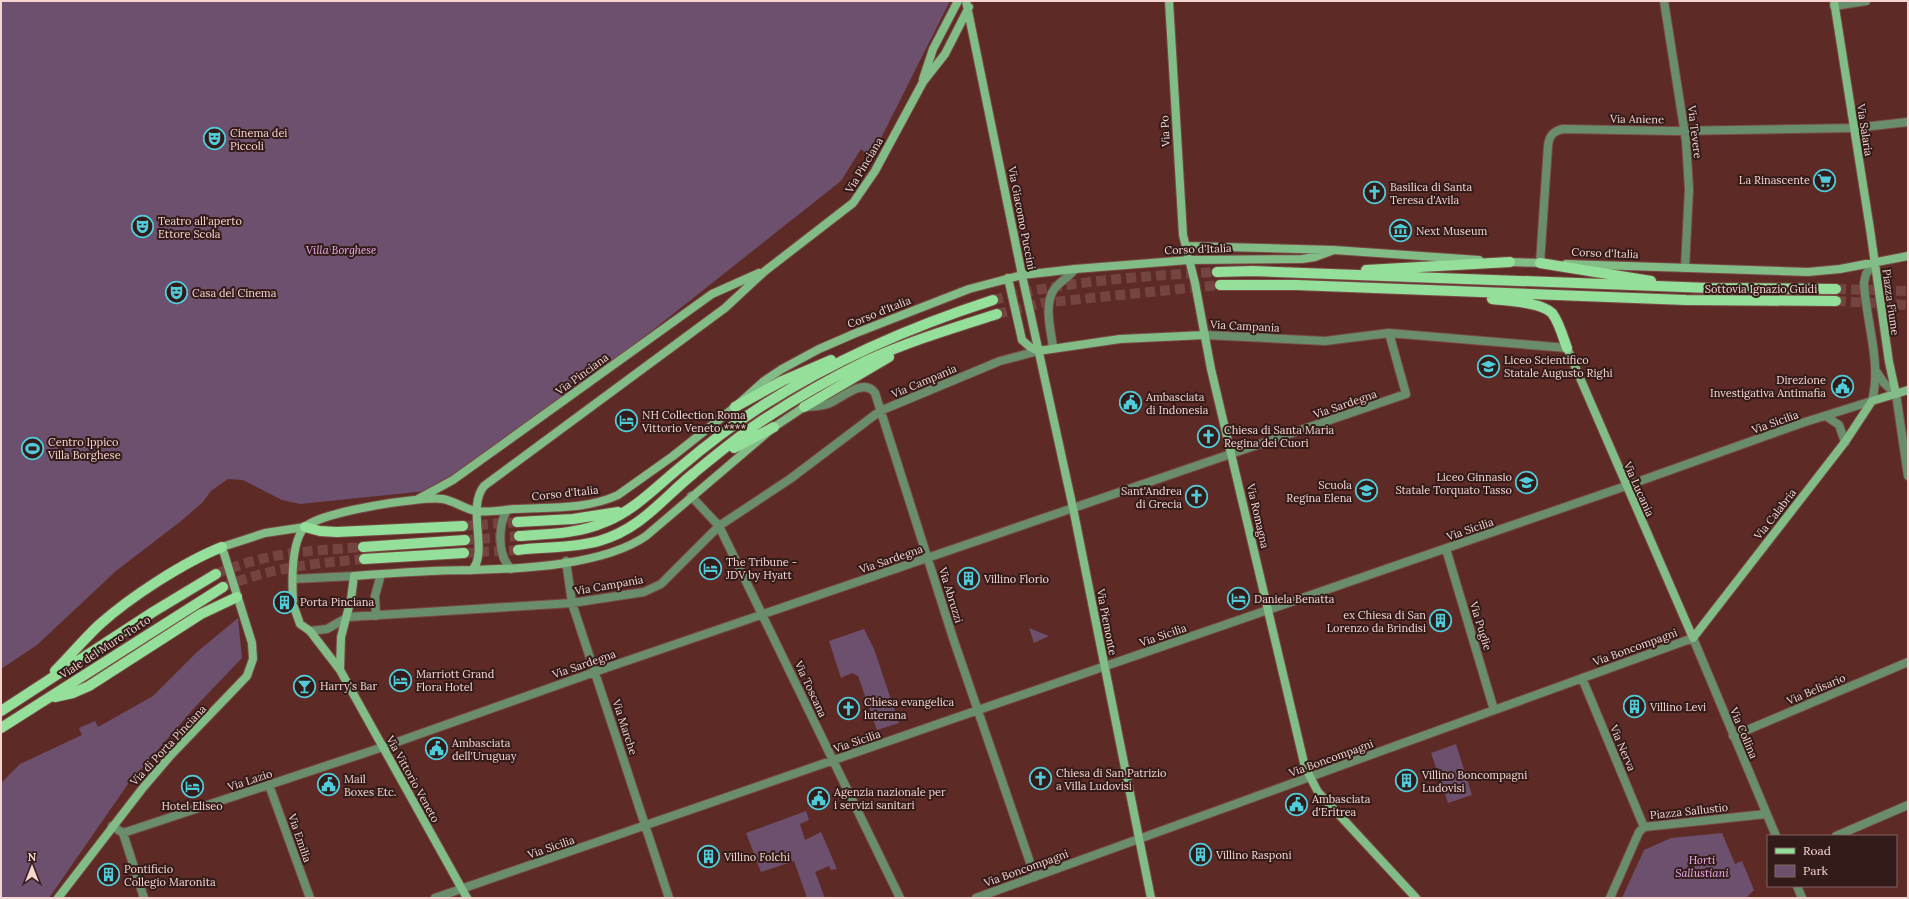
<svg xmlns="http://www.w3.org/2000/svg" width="1909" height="899" font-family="Lora,serif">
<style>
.green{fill:#6c506d}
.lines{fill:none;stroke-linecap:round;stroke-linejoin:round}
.primary-tunnel{stroke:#744440;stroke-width:10;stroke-dasharray:10 5;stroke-linecap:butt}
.street-casing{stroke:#794945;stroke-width:10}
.secondary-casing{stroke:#794945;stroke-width:10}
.primary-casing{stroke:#794945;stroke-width:12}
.street{stroke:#6a8e6c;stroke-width:8}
.secondary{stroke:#82bc86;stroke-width:8}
.primary{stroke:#94df99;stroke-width:10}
.labels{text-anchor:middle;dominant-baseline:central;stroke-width:4;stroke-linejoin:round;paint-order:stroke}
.street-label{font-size:11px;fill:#f7d5d1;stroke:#331b19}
.poi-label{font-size:11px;fill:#f7d5d1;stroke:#331b19;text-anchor:start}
.park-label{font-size:11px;font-style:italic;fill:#f1b0f2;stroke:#331b19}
</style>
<rect width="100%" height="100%" fill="#5d2a26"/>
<path class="green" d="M 1,1 L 950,1 L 871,158 L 861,149 L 841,181 L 548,413 L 427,491 L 300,504 L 282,500 L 243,480 L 228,479 L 211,491 L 202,503 L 181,521 L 116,571 L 37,645 L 1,669 Z
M 238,618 L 242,658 L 196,706 L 128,784 L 49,898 L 1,898 L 1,783 L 20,764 L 82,735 L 79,728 L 95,721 L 98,727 L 153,696 L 197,652 Z
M 1029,628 L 1049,636 L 1034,643 Z
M 864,629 L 874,649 L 899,723 L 877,730 L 858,676 L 852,673 L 841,678 L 829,641 Z
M 1456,744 L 1472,795 L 1448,803 L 1431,753 Z
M 806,811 L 809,820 L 800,824 L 805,840 L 821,832 L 837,869 L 831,870 L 829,866 L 815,872 L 825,898 L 807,898 L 794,861 L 761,872 L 746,833 Z
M 1722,833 L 1735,864 L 1742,861 L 1754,890 L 1746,898 L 1622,898 L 1644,850 L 1671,838 Z"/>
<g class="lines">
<path class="primary-tunnel" d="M 1836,289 L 1908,291
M 993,300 C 1065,281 1143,276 1217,272
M 1836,301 L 1908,305
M 997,314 L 1042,303 L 1220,285
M 463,526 L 517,522
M 465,540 L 519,536
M 464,553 L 518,550
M 216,574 C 268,552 308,551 363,547
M 223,587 C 269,568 315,563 364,559"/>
<defs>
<path id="street" d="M 1664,1 L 1686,141 L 1689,189 L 1685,268
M 1834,6 L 1866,1
M 1540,263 L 1548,146 C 1549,136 1553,131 1563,129 L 1674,131 L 1854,128 L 1908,122
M 1205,335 L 1325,341 L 1389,333 L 1567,348
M 1053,347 C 1051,331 1043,303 1055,288 C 1061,281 1069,277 1075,269
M 1876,371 L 1884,383 L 1896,394 L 1908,476
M 804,407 C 813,406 822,407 830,403 C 842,398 864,377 875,393 L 953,638 L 1035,877
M 1826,416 L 1839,425 L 1845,442
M 691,496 L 719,526 L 900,898
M 507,510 C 498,526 497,555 511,569
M 1446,549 L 1494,710
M 566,561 L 572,603 L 669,898
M 293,579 L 354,576
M 376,616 L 375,596 L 381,574
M 310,631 L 327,629 L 348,617 L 572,603 L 644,592 L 661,584 L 719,526 L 790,479 L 880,411 L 1000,361 L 1038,351
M 1582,678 L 1644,827
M 1733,736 L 1908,662
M 269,785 L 310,898
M 112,826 L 123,833 L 144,898
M 123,833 L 383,747 L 606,668 L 1406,394 L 1389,333
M 1836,836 L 1908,805
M 1797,886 L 1802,898
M 435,898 L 1626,486 L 1802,423 L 1872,401 C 1882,363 1866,322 1864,283 L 1866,274 L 1874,262
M 976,898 L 1693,638 L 1776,836
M 1610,898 L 1639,832 L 1644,827 L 1766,814"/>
<path id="secondary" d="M 966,1 L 1022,275 L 1073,508 L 1151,898
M 1169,1 L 1183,235 L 1195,283 L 1211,369 L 1305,767 L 1318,792 L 1416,898
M 1834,1 L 1870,229 L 1889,362 L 1896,394
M 923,79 L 933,49 L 958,1
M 1186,246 L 1334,250 L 1479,260
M 1504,262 L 1545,263
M 1566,264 L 1808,272 L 1840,269 L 1908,256
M 1008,278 L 1022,340 L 1030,347 L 1038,351
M 1567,348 L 1693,638 L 1845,442 L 1872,401 L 1908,390
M 1038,351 L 1120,339 L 1205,335
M 418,499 L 453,480 L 712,294 L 759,273
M 472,570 C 489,553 466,508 484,486 L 725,308 L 765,271 L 853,203 L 875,171 L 923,82 L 945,54 L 969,7
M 351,599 L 354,576 C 393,573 433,570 472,570 C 523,569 604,565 646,536 L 774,427 L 804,407
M 293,601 C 292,582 291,541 305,527 C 320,512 421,496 443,499 C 455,501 466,510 477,511 C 489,513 502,510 514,509 C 548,507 586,510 618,495 L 673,456 L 735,407 L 764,381 L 782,369 L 819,349 L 856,333 L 969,289 L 1022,275 L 1075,269 L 1189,260 L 1302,259 L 1315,257 L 1334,250
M 294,607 L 300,624 L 310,631 L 340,670 L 467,898
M 340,670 L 341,637 L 350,603
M 58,898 L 142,789 L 171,755 L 247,676 L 253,659 L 252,643 L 222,547 L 265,533 L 305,527"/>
<path id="primary" d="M 1540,263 L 1651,281
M 1366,270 L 1510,262
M 1217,272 L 1253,271 L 1709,288 L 1836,289
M 1220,285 L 1296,285 L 1686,300 L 1836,301
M 1492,299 C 1507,301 1541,302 1552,313 C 1559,322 1563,337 1567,348
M 735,407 L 782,381 L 831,360
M 804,407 L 889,357
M 734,448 L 774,427
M 517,522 L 573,519 L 618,512
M 305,527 L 320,531 L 337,532 L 463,526
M 519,536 C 548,534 578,534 605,522 C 633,511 655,488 678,469 C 705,446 735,423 765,404 C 836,359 913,326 993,300
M 363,547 L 465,540
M 518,550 C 544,547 574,548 599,541 C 641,529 662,499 694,473 C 717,454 741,434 766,418 C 798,397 831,378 866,361 C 907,342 953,328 997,314
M 364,559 L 464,553
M 55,671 C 70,656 84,639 99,625 C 130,597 184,562 222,547
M 55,697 L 73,693 L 89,686 L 201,614 L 237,597
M 1,711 L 153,612 L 216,574
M 1,728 L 223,587"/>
</defs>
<use href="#street" class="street-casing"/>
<use href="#secondary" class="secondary-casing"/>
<use href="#primary" class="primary-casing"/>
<use href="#street" class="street"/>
<use href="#secondary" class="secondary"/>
<use href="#primary" class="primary"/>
</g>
<defs>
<symbol id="theatre-ring" viewBox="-11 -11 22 22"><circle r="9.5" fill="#331b19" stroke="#52cbd9" stroke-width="1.5"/><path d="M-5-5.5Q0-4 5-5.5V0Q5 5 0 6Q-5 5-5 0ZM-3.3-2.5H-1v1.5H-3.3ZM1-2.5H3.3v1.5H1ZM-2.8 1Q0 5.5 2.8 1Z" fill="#52cbd9"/></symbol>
<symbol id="supermarket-ring" viewBox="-11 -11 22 22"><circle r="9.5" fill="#331b19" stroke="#52cbd9" stroke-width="1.5"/><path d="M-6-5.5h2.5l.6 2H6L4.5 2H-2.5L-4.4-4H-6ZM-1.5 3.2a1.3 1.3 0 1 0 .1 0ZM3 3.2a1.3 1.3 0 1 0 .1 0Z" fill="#52cbd9"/></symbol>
<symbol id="church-ring" viewBox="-11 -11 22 22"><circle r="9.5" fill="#331b19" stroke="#52cbd9" stroke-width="1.5"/><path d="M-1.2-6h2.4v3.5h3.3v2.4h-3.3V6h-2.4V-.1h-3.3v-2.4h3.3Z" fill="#52cbd9"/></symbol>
<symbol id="museum-ring" viewBox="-11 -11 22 22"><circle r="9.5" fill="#331b19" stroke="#52cbd9" stroke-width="1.5"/><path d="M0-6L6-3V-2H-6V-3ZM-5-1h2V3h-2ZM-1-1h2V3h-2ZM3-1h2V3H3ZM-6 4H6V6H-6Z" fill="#52cbd9"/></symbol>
<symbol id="school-ring" viewBox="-11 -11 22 22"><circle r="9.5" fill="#331b19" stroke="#52cbd9" stroke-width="1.5"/><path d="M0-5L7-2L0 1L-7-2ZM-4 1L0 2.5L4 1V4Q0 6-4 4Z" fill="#52cbd9"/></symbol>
<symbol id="civic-ring" viewBox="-11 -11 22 22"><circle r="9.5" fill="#331b19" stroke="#52cbd9" stroke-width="1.5"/><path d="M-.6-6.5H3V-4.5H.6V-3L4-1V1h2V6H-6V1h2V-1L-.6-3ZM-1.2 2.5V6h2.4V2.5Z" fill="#52cbd9"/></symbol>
<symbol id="hotel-ring" viewBox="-11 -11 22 22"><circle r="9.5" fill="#331b19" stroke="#52cbd9" stroke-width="1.5"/><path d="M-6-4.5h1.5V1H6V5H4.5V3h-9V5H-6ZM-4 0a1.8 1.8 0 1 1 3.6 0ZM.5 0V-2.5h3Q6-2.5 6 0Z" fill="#52cbd9"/></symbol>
<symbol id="stadium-ring" viewBox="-11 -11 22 22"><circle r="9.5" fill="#331b19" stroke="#52cbd9" stroke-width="1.5"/><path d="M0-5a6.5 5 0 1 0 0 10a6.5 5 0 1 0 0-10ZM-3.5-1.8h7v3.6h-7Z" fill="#52cbd9"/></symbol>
<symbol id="building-ring" viewBox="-11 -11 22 22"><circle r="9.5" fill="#331b19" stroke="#52cbd9" stroke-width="1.5"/><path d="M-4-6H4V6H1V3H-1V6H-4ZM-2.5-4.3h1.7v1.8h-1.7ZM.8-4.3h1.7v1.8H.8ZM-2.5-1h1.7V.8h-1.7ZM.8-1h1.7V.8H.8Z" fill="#52cbd9"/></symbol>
<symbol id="bar-ring" viewBox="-11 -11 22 22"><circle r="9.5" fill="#331b19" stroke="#52cbd9" stroke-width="1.5"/><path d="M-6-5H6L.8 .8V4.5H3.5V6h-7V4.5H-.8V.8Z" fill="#52cbd9"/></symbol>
</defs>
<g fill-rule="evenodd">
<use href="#theatre-ring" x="202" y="126" width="25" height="25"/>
<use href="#supermarket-ring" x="1812" y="168" width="25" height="25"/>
<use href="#church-ring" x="1362" y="180" width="25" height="25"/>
<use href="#theatre-ring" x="130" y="214" width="25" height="25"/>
<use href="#museum-ring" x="1388" y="218" width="25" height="25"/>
<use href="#theatre-ring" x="164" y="280" width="25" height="25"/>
<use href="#school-ring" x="1476" y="354" width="25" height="25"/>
<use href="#civic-ring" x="1830" y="374" width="25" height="25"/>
<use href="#civic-ring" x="1118" y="390" width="25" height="25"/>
<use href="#hotel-ring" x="614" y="408" width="25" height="25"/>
<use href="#church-ring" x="1196" y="424" width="25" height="25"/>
<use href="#stadium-ring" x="20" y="436" width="25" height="25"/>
<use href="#school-ring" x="1514" y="470" width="25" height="25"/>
<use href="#school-ring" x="1354" y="478" width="25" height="25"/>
<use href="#church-ring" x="1184" y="484" width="25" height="25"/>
<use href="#hotel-ring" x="698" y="556" width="25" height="25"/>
<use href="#building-ring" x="956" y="566" width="25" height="25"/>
<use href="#hotel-ring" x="1226" y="586" width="25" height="25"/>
<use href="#building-ring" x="272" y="590" width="25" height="25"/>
<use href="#building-ring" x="1428" y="608" width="25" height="25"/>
<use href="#hotel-ring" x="388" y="668" width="25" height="25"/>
<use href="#bar-ring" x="292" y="674" width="25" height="25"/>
<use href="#building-ring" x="1622" y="694" width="25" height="25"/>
<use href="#church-ring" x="836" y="696" width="25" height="25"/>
<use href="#civic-ring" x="424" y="736" width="25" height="25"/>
<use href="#church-ring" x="1028" y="766" width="25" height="25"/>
<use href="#building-ring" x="1394" y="768" width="25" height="25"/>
<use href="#civic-ring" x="316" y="772" width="25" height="25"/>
<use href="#hotel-ring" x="180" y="774" width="25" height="25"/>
<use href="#civic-ring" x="806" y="786" width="25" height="25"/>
<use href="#civic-ring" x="1284" y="792" width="25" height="25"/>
<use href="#building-ring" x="1188" y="842" width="25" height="25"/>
<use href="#building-ring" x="696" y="844" width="25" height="25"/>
<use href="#building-ring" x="96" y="862" width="25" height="25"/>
</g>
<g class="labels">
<g class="street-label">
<text transform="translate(1637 119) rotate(1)">Via Aniene</text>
<text transform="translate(1865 130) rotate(81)">Via Salaria</text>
<text transform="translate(1165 131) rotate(-93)">Via Po</text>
<text transform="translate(1695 132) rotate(83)">Via Tevere</text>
<text transform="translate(864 165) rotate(-59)">Via Pinciana</text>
<text transform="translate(1022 218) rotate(79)">Via Giacomo Puccini</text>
<text transform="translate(1198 249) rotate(-2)">Corso d'Italia</text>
<text transform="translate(1605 253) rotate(2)">Corso d'Italia</text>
<text x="1761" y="289">Sottovia Ignazio Guidi</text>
<text transform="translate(1891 302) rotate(82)">Piazza Fiume</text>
<text transform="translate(879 312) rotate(-22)">Corso d'Italia</text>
<text transform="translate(1245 326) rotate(3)">Via Campania</text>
<text transform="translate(582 374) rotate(-36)">Via Pinciana</text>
<text transform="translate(924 381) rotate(-23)">Via Campania</text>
<text transform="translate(1345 404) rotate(-19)">Via Sardegna</text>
<text transform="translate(1775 422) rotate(-20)">Via Sicilia</text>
<text transform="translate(1639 489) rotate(66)">Via Lucania</text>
<text transform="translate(565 493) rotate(-6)">Corso d'Italia</text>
<text transform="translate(1775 514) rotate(-52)">Via Calabria</text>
<text transform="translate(1258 516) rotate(77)">Via Romagna</text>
<text transform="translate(1470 529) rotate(-19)">Via Sicilia</text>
<text transform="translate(891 559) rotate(-19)">Via Sardegna</text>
<text transform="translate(609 585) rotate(-10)">Via Campania</text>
<text transform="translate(951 595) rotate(73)">Via Abruzzi</text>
<text transform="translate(1107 622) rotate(79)">Via Piemonte</text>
<text transform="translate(1481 626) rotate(73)">Via Puglie</text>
<text transform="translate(1163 635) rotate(-19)">Via Sicilia</text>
<text transform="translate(105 647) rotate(-33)">Viale del Muro Torto</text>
<text transform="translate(1635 647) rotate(-20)">Via Boncompagni</text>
<text transform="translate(584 664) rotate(-19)">Via Sardegna</text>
<text transform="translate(811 689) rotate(65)">Via Toscana</text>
<text transform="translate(1816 689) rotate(-23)">Via Belisario</text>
<text transform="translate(625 727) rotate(72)">Via Marche</text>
<text transform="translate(1744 733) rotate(67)">Via Collina</text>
<text transform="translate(857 741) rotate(-19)">Via Sicilia</text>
<text transform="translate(168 745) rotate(-47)">Via di Porta Pinciana</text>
<text transform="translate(1623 748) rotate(67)">Via Nerva</text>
<text transform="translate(1331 758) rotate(-20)">Via Boncompagni</text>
<text transform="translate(413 779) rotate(61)">Via Vittorio Veneto</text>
<text transform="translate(250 780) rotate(-18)">Via Lazio</text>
<text transform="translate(1689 811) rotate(-6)">Piazza Sallustio</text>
<text transform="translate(300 838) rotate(71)">Via Emilia</text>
<text transform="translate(551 847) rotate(-19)">Via Sicilia</text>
<text transform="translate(1026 868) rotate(-20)">Via Boncompagni</text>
</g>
<g class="poi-label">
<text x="230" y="133">Cinema dei<tspan x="230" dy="13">Piccoli</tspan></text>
<text x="1810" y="180" text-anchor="end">La Rinascente</text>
<text x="1390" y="187">Basilica di Santa<tspan x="1390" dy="13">Teresa d'Avila</tspan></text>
<text x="158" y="221">Teatro all'aperto<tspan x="158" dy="13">Ettore Scola</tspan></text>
<text x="1416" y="231">Next Museum</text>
<text x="192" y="293">Casa del Cinema</text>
<text x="1504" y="360">Liceo Scientifico<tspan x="1504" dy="13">Statale Augusto Righi</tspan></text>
<text x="1826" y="380" text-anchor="end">Direzione<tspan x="1826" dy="13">Investigativa Antimafia</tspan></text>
<text x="1146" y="397">Ambasciata<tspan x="1146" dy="13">di Indonesia</tspan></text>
<text x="642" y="415">NH Collection Roma<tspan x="642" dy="13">Vittorio Veneto ****</tspan></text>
<text x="1224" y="430">Chiesa di Santa Maria<tspan x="1224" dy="13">Regina dei Cuori</tspan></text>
<text x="48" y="442">Centro Ippico<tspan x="48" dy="13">Villa Borghese</tspan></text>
<text x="1512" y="477" text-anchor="end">Liceo Ginnasio<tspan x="1512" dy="13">Statale Torquato Tasso</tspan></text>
<text x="1352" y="485" text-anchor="end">Scuola<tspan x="1352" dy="13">Regina Elena</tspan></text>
<text x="1182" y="491" text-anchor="end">Sant'Andrea<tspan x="1182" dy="13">di Grecia</tspan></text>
<text x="726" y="562">The Tribune -<tspan x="726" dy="13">JDV by Hyatt</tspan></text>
<text x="984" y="579">Villino Florio</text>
<text x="1254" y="599">Daniela Benatta</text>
<text x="300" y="602">Porta Pinciana</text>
<text x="1426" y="615" text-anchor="end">ex Chiesa di San<tspan x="1426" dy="13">Lorenzo da Brindisi</tspan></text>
<text x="416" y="674">Marriott Grand<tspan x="416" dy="13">Flora Hotel</tspan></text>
<text x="320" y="686">Harry's Bar</text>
<text x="864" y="702">Chiesa evangelica<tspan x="864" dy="13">luterana</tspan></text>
<text x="1650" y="707">Villino Levi</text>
<text x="452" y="743">Ambasciata<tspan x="452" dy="13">dell'Uruguay</tspan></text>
<text x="1056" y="773">Chiesa di San Patrizio<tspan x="1056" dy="13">a Villa Ludovisi</tspan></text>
<text x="1422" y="775">Villino Boncompagni<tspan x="1422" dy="13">Ludovisi</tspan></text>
<text x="344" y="779">Mail<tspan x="344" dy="13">Boxes Etc.</tspan></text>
<text x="834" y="792">Agenzia nazionale per<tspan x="834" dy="13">i servizi sanitari</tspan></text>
<text x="1312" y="799">Ambasciata<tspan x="1312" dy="13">d'Eritrea</tspan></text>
<text x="192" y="806" text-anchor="middle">Hotel Eliseo</text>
<text x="1216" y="855">Villino Rasponi</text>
<text x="724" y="857">Villino Folchi</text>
<text x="124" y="869">Pontificio<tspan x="124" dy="13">Collegio Maronita</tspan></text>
</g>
<g class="park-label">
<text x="341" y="250">Villa Borghese</text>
<text x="1702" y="860">Horti<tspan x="1702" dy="13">Sallustiani</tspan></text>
</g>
</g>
<rect width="1909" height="899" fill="none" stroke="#f7d5d1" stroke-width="4"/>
<rect x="1767" y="835" width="130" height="52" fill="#331b19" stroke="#816563"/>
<rect x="1775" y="848" width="20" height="6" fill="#94df99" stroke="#816563"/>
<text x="1803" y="855" font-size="12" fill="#f7d5d1">Road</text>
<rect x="1775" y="865" width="20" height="12" fill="#6c506d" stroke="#816563"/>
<text x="1803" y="875" font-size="12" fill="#f7d5d1">Park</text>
<g transform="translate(32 867)" stroke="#331b19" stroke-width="3" paint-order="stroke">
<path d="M0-3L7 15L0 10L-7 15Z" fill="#f7d5d1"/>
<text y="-6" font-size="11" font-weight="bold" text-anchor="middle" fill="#f7d5d1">N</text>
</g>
</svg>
